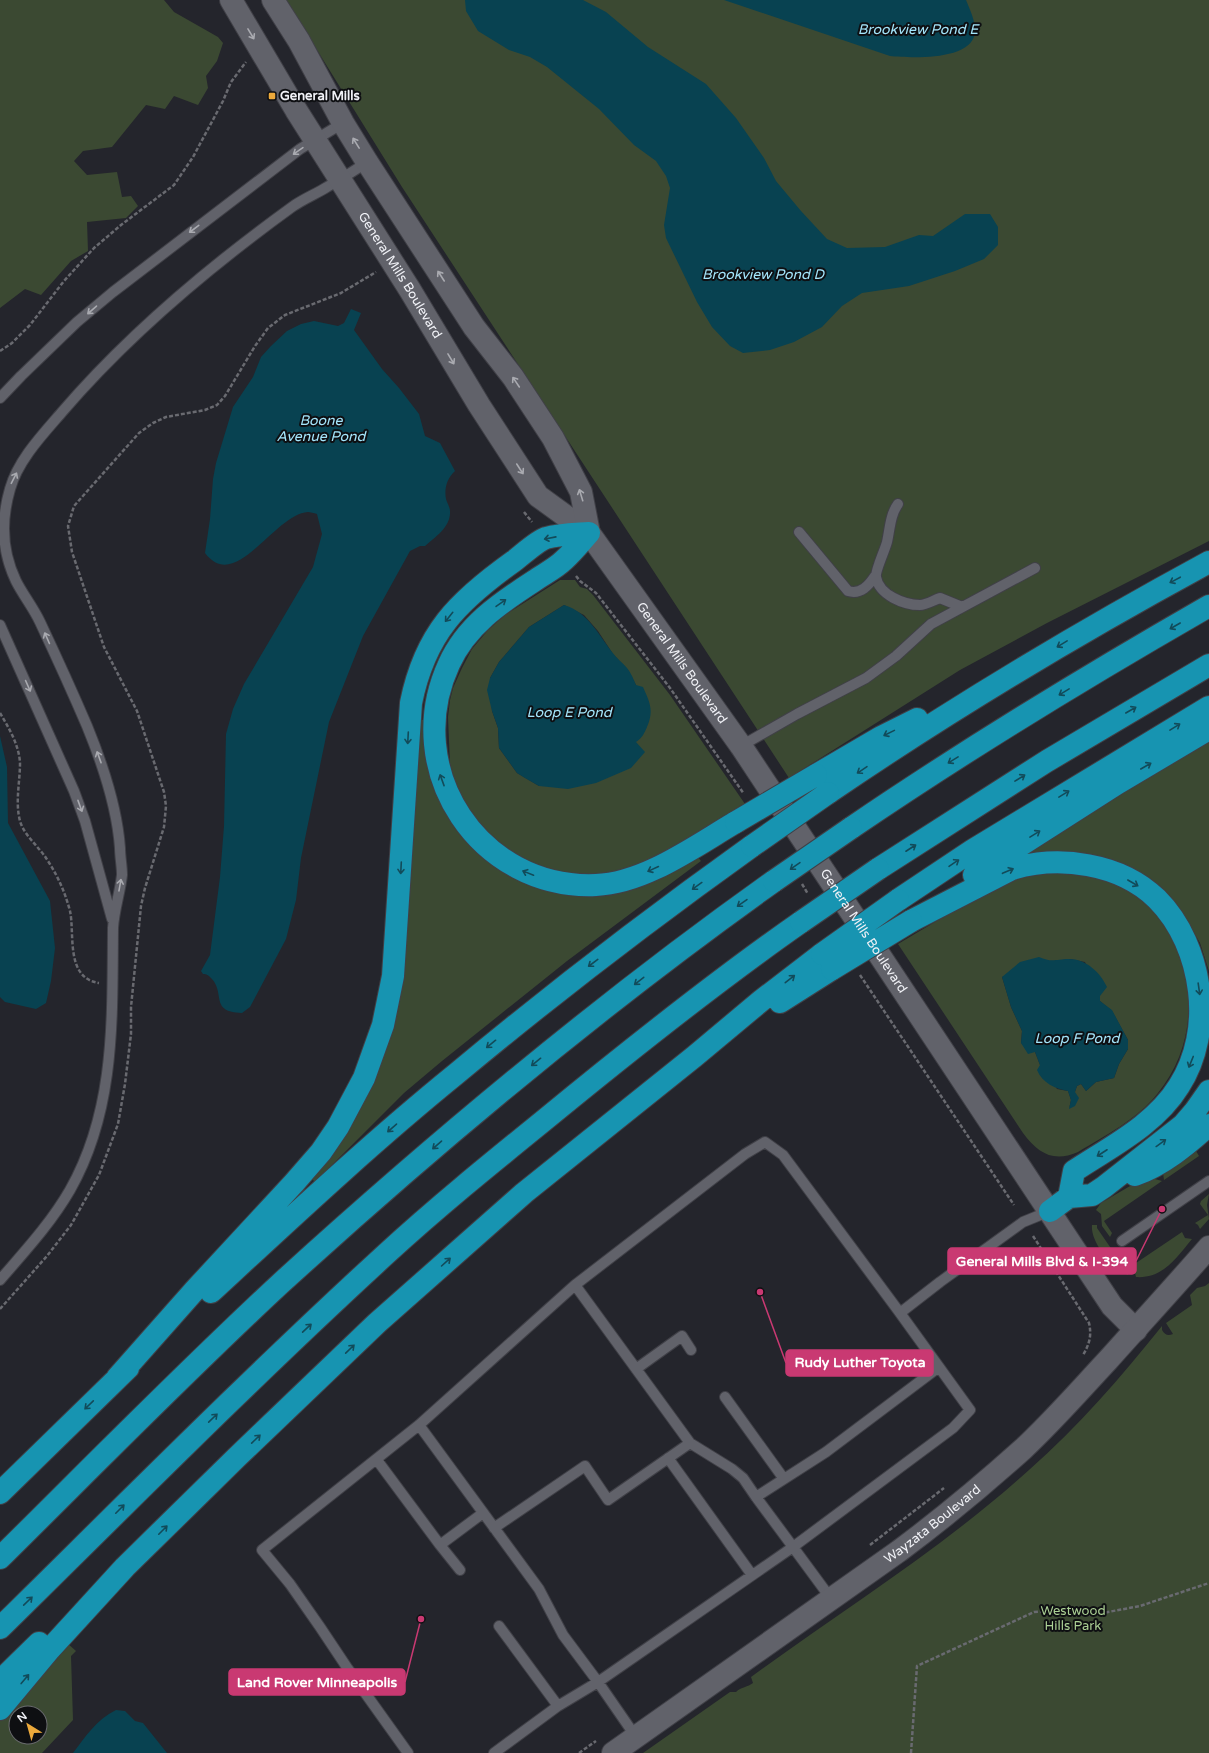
<svg xmlns="http://www.w3.org/2000/svg" width="1209" height="1753" font-family="'Varela Round',sans-serif">
<style>
.green{fill:#3b4932;fill-rule:evenodd}
.water{fill:#084251}
.lines{fill:none;stroke-linecap:round;stroke-linejoin:round}
.service-casing{stroke:#404047;stroke-width:12}
.tertiary-casing{stroke:#404047;stroke-width:24}
.motorway-casing{stroke:#404047;stroke-width:24}
.path{stroke:#696a70;stroke-width:2.5;stroke-dasharray:4 2;stroke-linecap:butt}
.service{stroke:#61626a;stroke-width:10}
.tertiary{stroke:#61626a;stroke-width:22}
.motorway{stroke:#1794b1;stroke-width:22}
.motorway-bridge-casing{stroke:#404047;stroke-width:24;stroke-linecap:butt}
.motorway-bridge{stroke:#1794b1;stroke-width:22}
.oneway{stroke:#a9aab0}
.oneway2{stroke:#124b5a}
.poi-dot{fill:#eca93b;stroke:#0e0f12;stroke-width:1.5}
.labels{text-anchor:middle;dominant-baseline:central;stroke-width:4;stroke-linejoin:round;paint-order:stroke}
.poi-label{font-size:13px;font-weight:bold;fill:#f1f2f7;stroke:#0e0f12;text-anchor:start}
.street-label{font-size:13px;fill:#f1f2f7;stroke:#0e0f12}
.park-label{font-size:13px;fill:#acd195;stroke:#0e0f12}
.water-label{font-size:14px;font-style:italic;fill:#a4e6fc;stroke:#0e0f12}
.leader{fill:none;stroke:#c93972;stroke-width:1.5}
.callout-dot{fill:#c93972;stroke:#0e0f12;stroke-width:1.5}
.callout{fill:#c93972;stroke:#c93972;stroke-width:1.5}
.callout-label{font-size:14px;text-anchor:middle;font-weight:bold;fill:#fff}
</style>
<rect width="100%" height="100%" fill="#24252c"/>
<path class="green" d="M 0,0 L 164,0 L 174,12 L 218,37 L 223,43 L 217,61 L 206,76 L 208,88 L 198,105 L 174,96 L 165,109 L 146,105 L 112,147 L 83,151 L 74,161 L 87,175 L 117,172 L 122,197 L 131,196 L 138,206 L 126,218 L 87,222 L 88,251 L 71,261 L 41,295 L 25,289 L 0,308 Z
M 286,0 L 1209,0 L 1209,541 L 1047,623 L 960,670 L 789,778 L 402,187 Z
M 560,580 L 575,580 L 580,587 L 587,589 L 593,595 L 670,695 L 745,804 L 662,854 L 620,873 L 569,876 L 526,862 L 475,824 L 456,788 L 450,764 L 448,717 L 450,700 L 453,688 L 462,668 L 472,649 L 488,630 L 505,615 ZM 564,605 L 584,615 L 598,631 L 613,654 L 628,670 L 636,685 L 636,742 L 539,786 L 517,773 L 499,748 L 498,728 L 492,711 L 490,678 L 499,662 L 529,627 Z
M 417,720 L 424,720 L 427,755 L 435,788 L 551,889 L 697,856 L 701,861 L 567,961 L 442,1061 L 404,1093 L 315,1182 L 309,1176 L 371,1081 Z
M 1209,736 L 1209,971 L 1200,943 L 1186,919 L 1104,858 L 1088,854 L 1065,851 L 1049,851 L 1023,855 Z
M 1079,869 C 1092,874 1126,885 1135,892 C 1196,941 1207,1033 1158,1093 C 1138,1119 1106,1135 1078,1152 C 1053,1163 1038,1153 1023,1133 L 898,944 L 1012,876 ZM 1070,959 L 1085,962 L 1100,996 L 1100,1001 L 1112,1011 L 1128,1040 L 1128,1049 L 1119,1064 L 1114,1078 L 1096,1082 L 1086,1091 L 1081,1084 L 1077,1086 L 1069,1109 L 1071,1100 L 1068,1091 L 1057,1089 L 1040,1065 L 1035,1052 L 1021,1043 L 1022,1031 L 1011,1007 L 1002,977 L 1049,962 Z
M 1197,1147 L 1196,1151 L 1199,1156 L 1164,1180 L 1163,1173 L 1154,1177 L 1155,1179 L 1162,1181 L 1104,1221 L 1112,1233 L 1110,1237 L 1102,1226 L 1101,1214 L 1096,1210 L 1101,1203 Z
M 1209,1194 L 1207,1205 L 1209,1219 L 1200,1229 L 1198,1225 L 1195,1223 L 1208,1215 L 1200,1204 L 1201,1201 Z
M 1092,1225 L 1097,1225 L 1097,1228 L 1119,1260 L 1122,1259 L 1128,1269 L 1128,1275 C 1113,1269 1090,1242 1092,1225 Z
M 1182,1232 L 1185,1238 L 1192,1239 C 1177,1257 1163,1279 1136,1277 L 1133,1265 Z
M 1209,1283 L 1209,1753 L 643,1753 L 730,1692 L 736,1692 C 741,1687 748,1687 753,1683 L 751,1677 C 844,1609 943,1548 1029,1470 C 1078,1427 1121,1377 1162,1326 L 1162,1330 C 1165,1335 1168,1336 1173,1334 L 1166,1323 L 1192,1305 L 1190,1295 L 1197,1288 L 1205,1286 Z
M 67,1643 L 76,1651 L 71,1656 L 73,1720 L 42,1753 L 0,1753 L 0,1720 ZM 16,1713 L 40,1713 L 40,1737 L 16,1737 Z"/>
<path class="water" d="M 465,0 L 583,0 L 606,12 L 648,47 L 706,84 L 736,118 L 764,158 L 776,181 L 801,211 L 827,239 L 847,248 L 885,247 L 919,235 L 933,236 L 965,214 L 990,214 L 998,227 L 998,245 L 984,259 L 955,271 L 909,286 L 862,293 L 842,306 L 822,327 L 794,342 L 770,350 L 743,353 L 730,346 L 712,327 L 697,302 L 666,238 L 664,225 L 670,188 L 666,176 L 656,161 L 634,145 L 599,109 L 547,67 L 530,57 L 509,50 L 478,31 L 466,11 Z
M 724,0 L 966,0 C 970,10 976,22 975,33 C 971,61 911,58 890,56 Z
M 351,309 L 361,313 L 354,330 L 382,369 L 399,388 L 419,414 L 425,436 L 440,443 L 455,471 C 447,478 444,489 446,499 C 447,503 450,507 450,511 C 451,527 435,537 425,546 L 420,546 L 410,551 L 363,636 L 329,722 L 301,858 L 296,900 L 286,939 L 250,1007 L 242,1013 C 209,1012 226,993 211,978 C 208,975 207,974 203,974 L 201,971 L 210,955 L 220,877 L 224,826 L 226,734 L 233,709 L 244,684 L 313,567 L 322,534 L 317,514 C 314,513 310,512 308,512 C 274,514 236,594 205,553 L 210,519 L 213,479 L 216,463 L 233,407 L 253,377 L 261,357 L 271,346 L 287,331 L 301,324 L 314,321 L 338,326 L 344,323 Z
M 564,605 C 588,612 598,634 612,652 C 616,658 623,663 627,668 C 631,673 634,680 636,685 L 643,687 C 650,703 654,710 647,727 C 644,734 642,738 636,742 L 645,752 L 631,768 L 596,783 L 568,789 L 539,786 L 525,778 L 517,773 L 499,748 L 498,728 L 492,711 L 487,690 L 490,678 L 499,662 L 529,627 Z
M 0,736 L 7,767 L 8,823 L 50,901 L 55,948 L 51,981 L 46,1003 L 36,1009 L 5,1002 L 0,997 Z
M 1039,957 C 1052,963 1056,959 1069,959 C 1086,959 1100,972 1107,987 L 1100,996 L 1100,1001 L 1112,1010 L 1128,1040 L 1128,1049 L 1119,1064 L 1114,1078 L 1096,1082 L 1086,1091 L 1081,1084 L 1077,1086 L 1075,1092 L 1079,1098 L 1075,1106 L 1069,1109 L 1071,1100 L 1068,1091 C 1056,1089 1042,1083 1037,1070 L 1040,1065 L 1035,1052 L 1028,1054 L 1021,1043 L 1022,1031 L 1011,1007 L 1002,977 L 1020,962 Z
M 116,1710 L 125,1711 L 135,1721 L 143,1723 L 167,1753 L 73,1753 C 86,1736 96,1720 116,1710 Z"/>
<g class="lines">
<defs>
<path id="service" d="M 0,398 L 21,376 L 77,322 L 113,292 L 300,149 L 343,123
M 898,504 C 890,515 890,529 887,542 C 885,550 875,571 876,577 C 879,595 904,605 920,605 C 926,605 934,600 940,598 L 962,607
M 799,532 L 848,591 C 861,595 869,585 875,576
M 0,625 L 74,791 L 85,821 L 112,919
M 741,746 L 797,714 L 866,678 L 896,656 L 931,624 L 1035,568
M 1122,1241 L 1209,1181
M 0,1280 C 25,1251 51,1223 70,1190 C 116,1109 112,1018 113,928 C 114,910 120,893 122,875 C 122,866 120,857 120,848 C 117,806 103,765 87,726 C 72,691 56,656 40,622 C 33,607 23,595 16,581 C 2,552 1,520 10,489 C 18,460 43,434 62,412 C 129,334 209,267 292,207 C 303,199 316,194 327,187 C 341,179 354,171 367,162
M 900,1313 L 783,1155 L 765,1142 L 745,1154 L 575,1285 L 690,1443 L 732,1469 L 743,1478 L 756,1497 L 826,1452 L 939,1367 L 900,1313 L 940,1282 L 1023,1222 L 1050,1211
M 636,1369 L 682,1336 L 691,1350
M 725,1397 L 784,1479
M 419,1425 L 539,1589 L 563,1635 L 598,1682 L 636,1737
M 668,1458 L 752,1575
M 377,1460 L 440,1545 L 483,1513
M 494,1528 L 585,1466 L 608,1500 L 690,1443
M 440,1545 L 460,1570
M 832,1600 L 793,1547 L 953,1428 L 970,1410 L 939,1367
M 499,1626 L 558,1706
M 408,1753 L 348,1669 L 320,1627 L 290,1584 L 262,1550 L 419,1425 L 575,1285
M 494,1753 L 558,1706 L 598,1682 L 793,1547 L 756,1497"/>
<g id="tertiary">
<path id="s1" d="M 231,0 L 296,110 L 410,290 L 479,405 L 538,496 L 589,533 L 741,746 L 1112,1306 L 1136,1330"/>
<path d="M 273,0 L 299,41 L 343,123 L 367,162 L 474,327 L 513,377 L 553,438 L 581,492 L 589,533"/>
<path id="s2" d="M 613,1753 L 899,1551 C 942,1519 983,1485 1023,1449 C 1053,1421 1080,1390 1108,1360 C 1142,1322 1176,1285 1209,1247"/>
</g>
<path id="motorway" d="M 589,533 C 581,542 573,552 564,560 C 556,568 544,574 534,581 C 500,603 466,626 449,664 C 400,770 480,890 596,885 C 645,883 695,846 736,822
M 816,775 L 881,737 L 917,719
M 828,793 C 951,709 1078,633 1209,562
M 851,828 C 967,749 1087,676 1209,606
M 878,869 L 1047,761 L 1209,665
M 974,875 L 1118,783 L 1209,729
M 898,900 L 973,850 L 1209,707
M 911,921 L 1012,869 C 1059,855 1120,863 1157,899 C 1181,923 1195,957 1199,991 C 1203,1023 1197,1058 1179,1086 C 1155,1125 1110,1147 1074,1171 L 1069,1197
M 780,1002 L 832,969
M 1135,1175 C 1163,1165 1187,1145 1209,1125
M 1050,1211 L 1069,1197 L 1092,1195 L 1104,1187 L 1183,1125 L 1195,1111 L 1209,1091
M 211,1292 C 291,1218 371,1143 456,1074 C 552,994 650,919 752,846
M 117,1378 L 194,1291 L 294,1183 L 321,1152 L 338,1127 L 364,1078 L 383,1025 L 393,976 L 411,703 C 425,633 458,601 514,561 C 522,555 537,541 546,538 C 560,534 575,534 589,533
M 0,1493 L 128,1368
M 0,1558 C 93,1466 185,1372 281,1283 C 438,1140 601,1004 774,881
M 0,1628 C 128,1502 254,1375 386,1254 C 436,1208 489,1165 542,1122 C 626,1053 712,984 801,922
M 0,1681 L 39,1643
M 0,1709 L 50,1649 L 125,1567 L 237,1457 L 377,1323 L 524,1193 L 695,1056 L 762,1000 L 822,954"/>
</defs>
<use href="#service" class="service-casing"/>
<use href="#tertiary" class="tertiary-casing"/>
<use href="#motorway" class="motorway-casing"/>
<path class="path" d="M 0,351 L 12,343 L 30,325 L 64,281 L 94,248 L 121,225 L 174,185 L 193,157 L 223,101 L 231,82 L 246,62
M 524,512 L 532,522
M 576,576 L 580,581 L 596,593 L 670,688 L 744,794
M 0,713 C 9,728 19,745 20,763 C 20,782 15,802 20,821 C 24,835 38,846 46,858 C 57,874 65,892 70,911 C 75,934 65,978 99,983
M 802,884 L 808,894
M 860,975 L 1014,1205
M 1033,1236 L 1089,1323 C 1092,1336 1089,1345 1083,1355
M 0,1309 L 47,1256 L 71,1225 L 99,1175 L 108,1151 L 118,1124 L 125,1084 L 131,1034 L 131,1007 L 141,906 L 145,888 L 164,827 L 166,806 L 164,792 L 137,711 L 104,647 L 72,552 L 68,526 L 74,506 L 139,433 L 153,423 L 166,417 L 205,410 L 217,405 L 225,396 L 255,346 L 268,328 L 285,315 L 341,293 L 376,272
M 870,1545 L 944,1488
M 579,1753 L 596,1741
M 911,1753 L 917,1666 L 1034,1612 L 1053,1611 L 1092,1615 L 1140,1606 L 1209,1583"/>
<use href="#service" class="service"/>
<use href="#tertiary" class="tertiary"/>
<use href="#motorway" class="motorway"/>
<defs>
<path id="motorway-bridge" d="M 736,822 L 816,775
M 752,846 L 828,793
M 774,881 L 851,828
M 801,922 L 878,869
M 822,954 L 898,900
M 832,969 L 911,921"/>
</defs>
<use href="#motorway-bridge" class="motorway-bridge-casing"/>
<use href="#motorway-bridge" class="motorway-bridge"/>
</g>
<defs><path id="oneway-shaft" d="M-6 0H5M1.5-3L5.5 0L1.5 3" fill="none" stroke-width="1.6" stroke-linecap="round" stroke-linejoin="round"/></defs>
<g class="oneway">
<use href="#oneway-shaft" transform="translate(251 34) rotate(59)"/>
<use href="#oneway-shaft" transform="translate(356 143) rotate(-122)"/>
<use href="#oneway-shaft" transform="translate(298 151) rotate(145)"/>
<use href="#oneway-shaft" transform="translate(194 229) rotate(143)"/>
<use href="#oneway-shaft" transform="translate(441 276) rotate(-123)"/>
<use href="#oneway-shaft" transform="translate(92 310) rotate(139)"/>
<use href="#oneway-shaft" transform="translate(451 359) rotate(59)"/>
<use href="#oneway-shaft" transform="translate(516 382) rotate(-124)"/>
<use href="#oneway-shaft" transform="translate(520 469) rotate(57)"/>
<use href="#oneway-shaft" transform="translate(14 478) rotate(-63)"/>
<use href="#oneway-shaft" transform="translate(581 495) rotate(-107)"/>
<use href="#oneway-shaft" transform="translate(47 638) rotate(-114)"/>
<use href="#oneway-shaft" transform="translate(28 686) rotate(66)"/>
<use href="#oneway-shaft" transform="translate(99 757) rotate(-110)"/>
<use href="#oneway-shaft" transform="translate(80 806) rotate(70)"/>
<use href="#oneway-shaft" transform="translate(120 885) rotate(-80)"/>
</g>
<g class="oneway2">
<use href="#oneway-shaft" transform="translate(550 538) rotate(169)"/>
<use href="#oneway-shaft" transform="translate(1175 580) rotate(152)"/>
<use href="#oneway-shaft" transform="translate(501 603) rotate(-35)"/>
<use href="#oneway-shaft" transform="translate(449 617) rotate(129)"/>
<use href="#oneway-shaft" transform="translate(1175 626) rotate(150)"/>
<use href="#oneway-shaft" transform="translate(1062 644) rotate(149)"/>
<use href="#oneway-shaft" transform="translate(1064 692) rotate(149)"/>
<use href="#oneway-shaft" transform="translate(1131 710) rotate(-30)"/>
<use href="#oneway-shaft" transform="translate(1175 727) rotate(-32)"/>
<use href="#oneway-shaft" transform="translate(889 733) rotate(154)"/>
<use href="#oneway-shaft" transform="translate(408 738) rotate(93)"/>
<use href="#oneway-shaft" transform="translate(953 760) rotate(148)"/>
<use href="#oneway-shaft" transform="translate(1146 766) rotate(-30)"/>
<use href="#oneway-shaft" transform="translate(862 770) rotate(146)"/>
<use href="#oneway-shaft" transform="translate(1020 778) rotate(-32)"/>
<use href="#oneway-shaft" transform="translate(442 780) rotate(-110)"/>
<use href="#oneway-shaft" transform="translate(1064 794) rotate(-31)"/>
<use href="#oneway-shaft" transform="translate(1035 834) rotate(-32)"/>
<use href="#oneway-shaft" transform="translate(911 848) rotate(-33)"/>
<use href="#oneway-shaft" transform="translate(954 863) rotate(-34)"/>
<use href="#oneway-shaft" transform="translate(795 866) rotate(145)"/>
<use href="#oneway-shaft" transform="translate(401 868) rotate(93)"/>
<use href="#oneway-shaft" transform="translate(653 869) rotate(155)"/>
<use href="#oneway-shaft" transform="translate(1008 871) rotate(-23)"/>
<use href="#oneway-shaft" transform="translate(528 873) rotate(-158)"/>
<use href="#oneway-shaft" transform="translate(1133 883) rotate(30)"/>
<use href="#oneway-shaft" transform="translate(697 886) rotate(144)"/>
<use href="#oneway-shaft" transform="translate(742 903) rotate(145)"/>
<use href="#oneway-shaft" transform="translate(593 963) rotate(143)"/>
<use href="#oneway-shaft" transform="translate(790 979) rotate(-38)"/>
<use href="#oneway-shaft" transform="translate(639 981) rotate(142)"/>
<use href="#oneway-shaft" transform="translate(1199 989) rotate(82)"/>
<use href="#oneway-shaft" transform="translate(491 1044) rotate(141)"/>
<use href="#oneway-shaft" transform="translate(536 1062) rotate(141)"/>
<use href="#oneway-shaft" transform="translate(1191 1062) rotate(112)"/>
<use href="#oneway-shaft" transform="translate(392 1128) rotate(139)"/>
<use href="#oneway-shaft" transform="translate(1161 1143) rotate(-36)"/>
<use href="#oneway-shaft" transform="translate(437 1145) rotate(139)"/>
<use href="#oneway-shaft" transform="translate(1102 1153) rotate(147)"/>
<use href="#oneway-shaft" transform="translate(446 1262) rotate(-42)"/>
<use href="#oneway-shaft" transform="translate(307 1328) rotate(-43)"/>
<use href="#oneway-shaft" transform="translate(350 1349) rotate(-44)"/>
<use href="#oneway-shaft" transform="translate(89 1405) rotate(136)"/>
<use href="#oneway-shaft" transform="translate(213 1418) rotate(-44)"/>
<use href="#oneway-shaft" transform="translate(256 1439) rotate(-44)"/>
<use href="#oneway-shaft" transform="translate(120 1509) rotate(-45)"/>
<use href="#oneway-shaft" transform="translate(163 1530) rotate(-45)"/>
<use href="#oneway-shaft" transform="translate(28 1601) rotate(-44)"/>
<use href="#oneway-shaft" transform="translate(25 1679) rotate(-50)"/>
</g>
<rect class="poi-dot" x="268" y="92" width="8" height="8" rx="2"/>
<g class="labels">
<g class="poi-label">
<text x="280" y="96">General Mills</text>
</g>
<g class="street-label">
<text stroke="none"><textPath href="#s1" startOffset="323">General Mills Boulevard</textPath></text>
<text stroke="none"><textPath href="#s1" startOffset="806">General Mills Boulevard</textPath></text>
<text stroke="none"><textPath href="#s1" startOffset="1130">General Mills Boulevard</textPath></text>
<text stroke="none"><textPath href="#s2" startOffset="393">Wayzata Boulevard</textPath></text>
</g>
<g class="park-label">
<text x="1073" y="1611">Westwood<tspan x="1073" dy="15">Hills Park</tspan></text>
</g>
<g class="water-label">
<text x="918" y="29">Brookview Pond E</text>
<text x="763" y="274">Brookview Pond D</text>
<text x="321" y="420">Boone<tspan x="321" dy="16">Avenue Pond</tspan></text>
<text x="569" y="712">Loop E Pond</text>
<text x="1077" y="1038">Loop F Pond</text>
</g>
</g>
<path class="leader" d="M1162 1209L1136 1261M760 1292L786 1363M421 1619L405 1682"/>
<g class="callout-dot">
<circle cx="1162" cy="1209" r="4"/>
<circle cx="760" cy="1292" r="4"/>
<circle cx="421" cy="1619" r="4"/>
</g>
<g class="callout">
<rect x="948" y="1248" width="188" height="26" rx="4"/>
<rect x="786" y="1350" width="147" height="26" rx="4"/>
<rect x="229" y="1669" width="176" height="26" rx="4"/>
</g>
<g class="callout-label">
<text x="1042" y="1266">General Mills Blvd &amp; I-394</text>
<text x="860" y="1367">Rudy Luther Toyota</text>
<text x="317" y="1687">Land Rover Minneapolis</text>
</g>
<g transform="translate(28 1725) rotate(323)"><circle r="19" fill="#0e0f12" stroke="#696a6e"/>
<path d="M0-3L7 15L0 10L-7 15Z" fill="#eca93b"/>
<text y="-6" font-size="11" font-weight="bold" text-anchor="middle" fill="#f1f2f7">N</text>
</g>
</svg>
